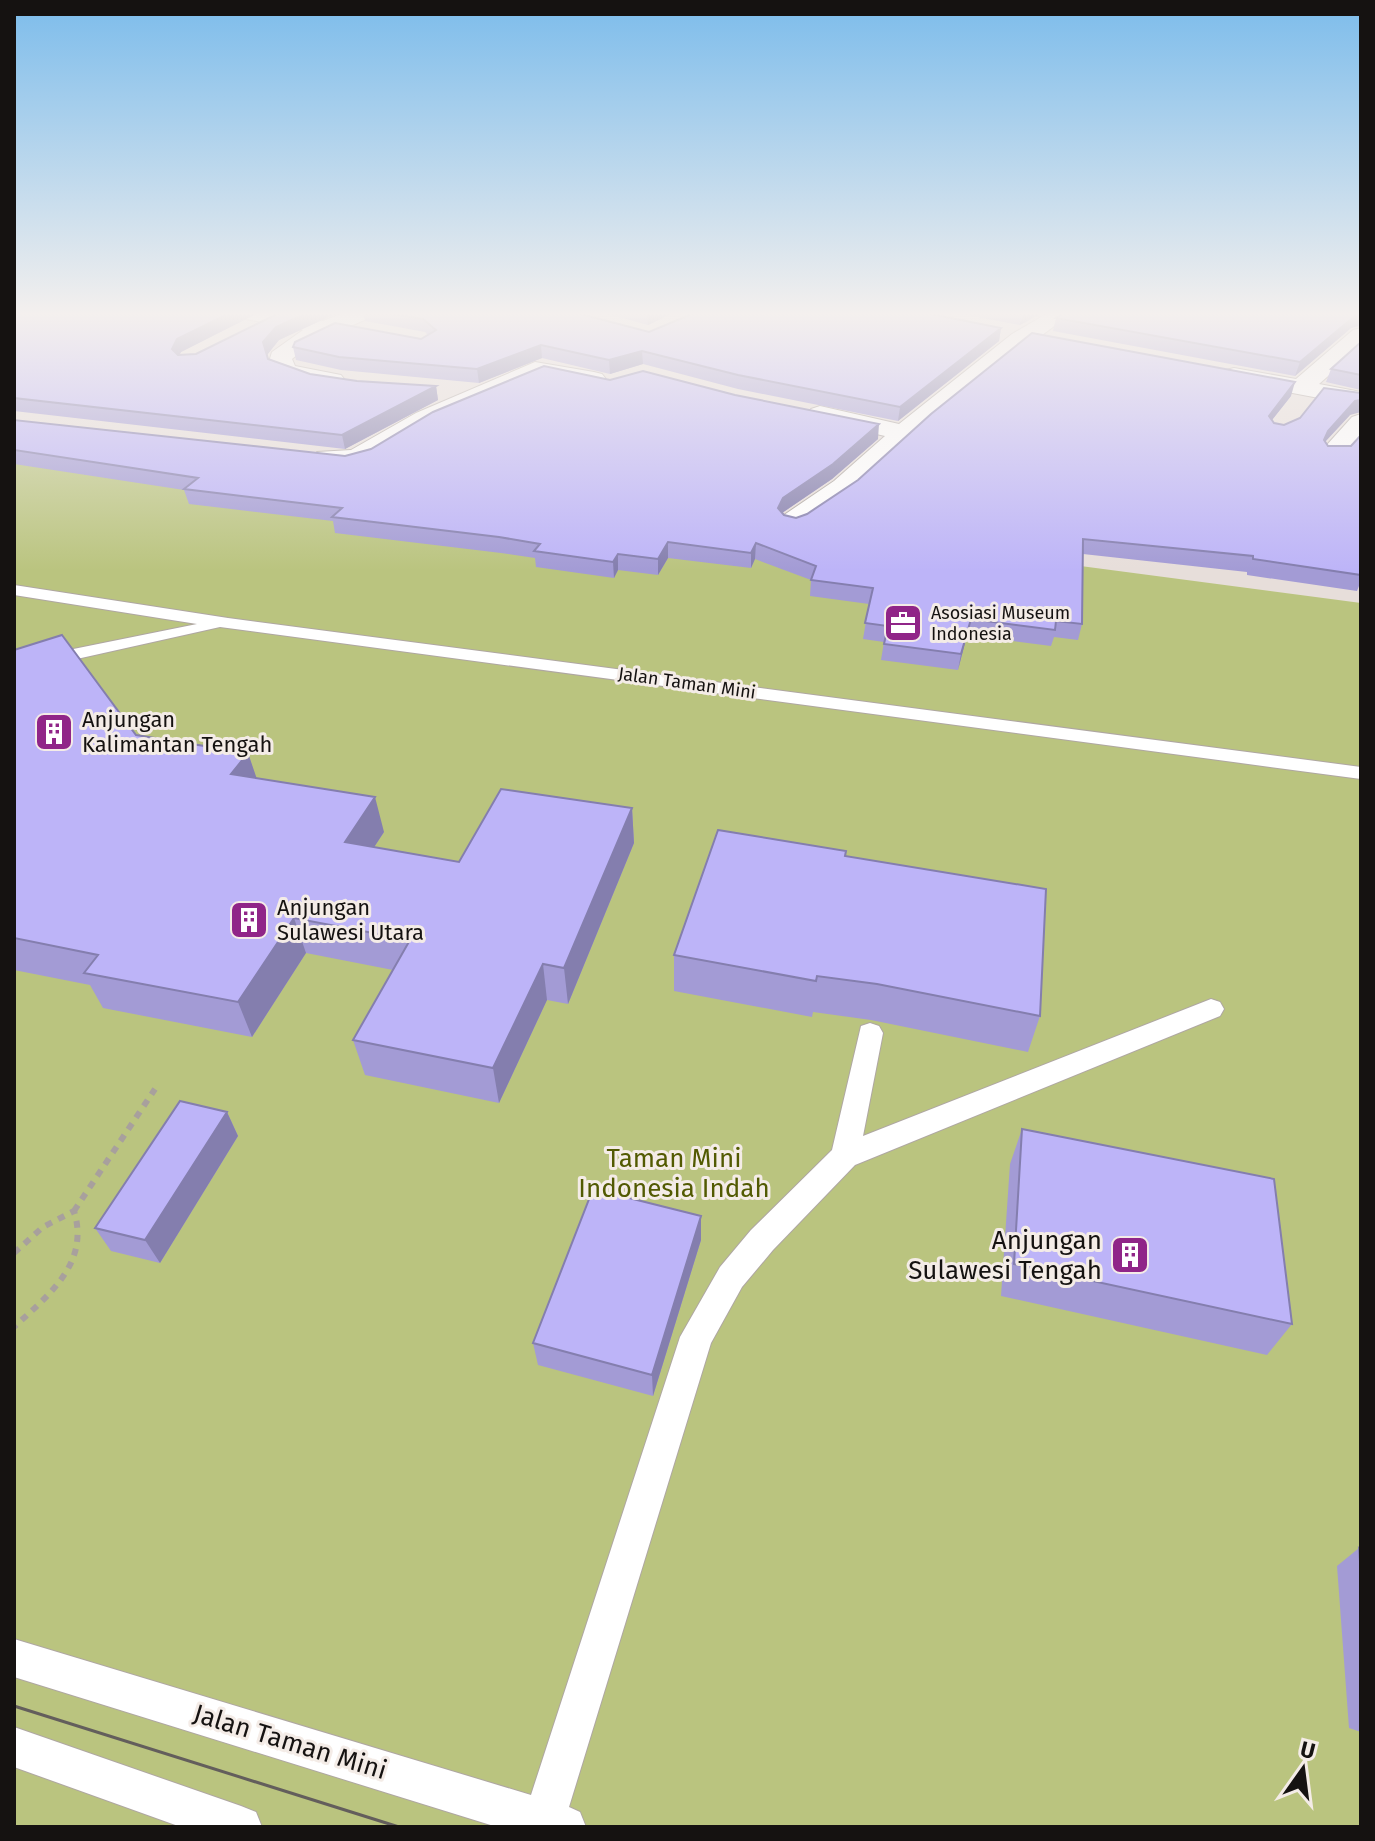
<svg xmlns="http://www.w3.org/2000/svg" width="1375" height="1841" font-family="'Fira Sans',sans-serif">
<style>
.green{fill:#bac47f}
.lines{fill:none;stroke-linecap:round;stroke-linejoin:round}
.lane-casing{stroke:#afa7a2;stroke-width:2}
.street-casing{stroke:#afa7a2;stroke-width:2}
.path{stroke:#a8a09d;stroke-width:6;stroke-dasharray:7 7;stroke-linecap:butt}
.lane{fill:#fff;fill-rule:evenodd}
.street{fill:#fff;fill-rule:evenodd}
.tram{stroke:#635e5c;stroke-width:3}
.wall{fill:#a39bd5}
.shaded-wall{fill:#847eae}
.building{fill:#bdb4f8;stroke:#847eae;stroke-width:2}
.labels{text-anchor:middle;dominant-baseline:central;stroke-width:6;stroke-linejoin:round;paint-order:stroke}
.far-poi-label{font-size:18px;fill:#151211;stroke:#f4ece7;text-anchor:start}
.far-street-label{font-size:18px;fill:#151211;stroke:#f4ece7}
.poi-label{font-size:22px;fill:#151211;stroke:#f4ece7;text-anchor:start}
.near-park-label{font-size:26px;fill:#525a02;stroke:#f4ece7}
.near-poi-label{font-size:26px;fill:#151211;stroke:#f4ece7;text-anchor:end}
.near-street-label{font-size:26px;fill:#151211;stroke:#f4ece7}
</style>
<rect width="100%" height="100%" fill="#e7deda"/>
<path class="green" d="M 14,425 L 1361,603 L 1361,1827 L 14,1827 Z"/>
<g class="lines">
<defs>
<path id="lane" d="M 14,585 L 228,618 L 1361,767 L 1361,779 L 220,627 L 14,673 L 14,661 L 197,624 L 14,595 Z
M 1211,999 L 1220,1002 L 1224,1009 L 1220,1016 L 855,1165 L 773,1250 L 742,1287 L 711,1343 L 569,1807 L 580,1812 L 586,1827 L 497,1827 L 14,1677 L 14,1639 L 531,1795 L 680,1337 L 720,1267 L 751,1230 L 832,1150 L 861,1026 L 870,1023 L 879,1026 L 883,1033 L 863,1136 Z
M 14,1727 L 241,1806 L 256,1812 L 262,1827 L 181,1827 L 14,1767 Z"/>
<path id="street" d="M 238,313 L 281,313 L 323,321 L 343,313 L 372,313 L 369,318 L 312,343 L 292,359 L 295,366 L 341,375 L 345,380 L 341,385 L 333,387 L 279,377 L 268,365 L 272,352 L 303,330 L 241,318 Z
M 1048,313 L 1072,313 L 984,378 L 854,493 L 804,527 L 794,530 L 784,527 L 779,521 L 784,515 L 834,481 L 885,436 L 811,419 L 807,414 L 811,409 L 820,406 L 899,424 L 1012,334 Z
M 1361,328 L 1361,347 L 1319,384 L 1361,392 L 1361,406 L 1234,382 L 1226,380 L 1222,375 L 1226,370 L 1234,368 L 1296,379 L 1353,330 Z
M 535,362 L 594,372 L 602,374 L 606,379 L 602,384 L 594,386 L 538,376 L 434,423 L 365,464 L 317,464 L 313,458 L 317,452 L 351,450 L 416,413 Z
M 1361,414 L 1361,438 L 1343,459 L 1325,459 L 1321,453 L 1325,447 L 1352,417 Z"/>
</defs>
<use href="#lane" class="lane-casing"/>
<use href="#street" class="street-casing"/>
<path class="path" d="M 74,1211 L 155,1089
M 14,1253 L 43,1227 L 74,1211 C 90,1263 49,1295 14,1327"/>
<use href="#lane" class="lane"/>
<use href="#street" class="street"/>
<path class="tram" d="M 14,1706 L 399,1827"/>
</g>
<path class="wall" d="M 14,313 L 258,313 L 181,352 L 179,355 L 196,354 L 279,313 L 337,313 L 279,340 L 267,355 L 268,359 L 310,374 L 357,381 L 436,386 L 438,400 L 345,449 L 14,411 Z
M 363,313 L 577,313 L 649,332 L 1001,328 L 999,341 L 898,421 L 738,389 L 643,364 L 610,374 L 542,358 L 479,383 L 341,370 L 296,360 L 293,347 L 421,339 L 428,335 L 425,332 L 365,321 Z
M 604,313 L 673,313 L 648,325 Z
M 956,313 L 1042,313 L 1020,325 Z
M 1361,313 L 1361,326 L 1351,328 L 1295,376 L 1053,331 L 1056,318 Z
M 1361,342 L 1361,390 L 1326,382 L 1331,369 Z
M 1291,396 L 1272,420 L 1274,423 L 1284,425 L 1350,415 L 1325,442 L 1328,446 L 1351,446 L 1361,435 L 1361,587 L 1359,586 L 1357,591 L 1247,575 L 1247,572 L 1083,554 L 1082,624 L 1078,640 L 1054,637 L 1051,646 L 967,635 L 958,670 L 881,660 L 884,642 L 863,639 L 869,604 L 810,596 L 811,580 L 755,559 L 751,568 L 668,558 L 658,575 L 618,570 L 614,578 L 536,567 L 535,558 L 501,553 L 335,533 L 333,521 L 189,504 L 184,490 L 14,464 L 14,420 L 345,456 L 878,439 L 832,479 L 782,513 L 784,515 L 796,518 Z
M 14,650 L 136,735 L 248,753 L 256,778 L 384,832 L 374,847 L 459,862 L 632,808 L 634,843 L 568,1004 L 547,1000 L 499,1103 L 365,1075 L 353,1040 L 393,970 L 306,953 L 252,1037 L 103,1008 L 90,985 L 14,970 Z
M 846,856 L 1040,1016 L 1028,1052 L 871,1020 L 813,1012 L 812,1017 L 674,991 L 674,955 Z
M 227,1112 L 238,1136 L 160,1263 L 111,1251 L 95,1228 Z
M 1022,1129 L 1292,1324 L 1267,1355 L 1001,1296 L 1010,1164 Z
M 701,1216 L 701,1240 L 653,1396 L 538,1365 L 533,1343 Z
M 1359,1548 L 1361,1549 L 1361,1732 L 1349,1728 L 1337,1566 Z"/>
<path class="shaded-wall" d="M 230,313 L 258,313 L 181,352 L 176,362 L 172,349 L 177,339 Z
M 307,313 L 337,313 L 279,340 L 267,355 L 263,342 L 276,327 Z
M 647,313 L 673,313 L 648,325 Z
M 1023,313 L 1042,313 L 1020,325 Z
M 1361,314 L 1360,325 L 1351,328 L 1295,376 L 1300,362 L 1356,315 Z
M 1001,328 L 999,341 L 898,421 L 900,407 Z
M 541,345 L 542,358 L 479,383 L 477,369 Z
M 642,351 L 643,364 L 610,374 L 609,360 Z
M 1295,382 L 1291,396 L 1264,430 L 1269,416 Z
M 436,386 L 438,400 L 345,449 L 342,435 Z
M 1361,400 L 1361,412 L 1350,415 L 1322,445 L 1328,431 L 1355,401 Z
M 879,424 L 878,439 L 832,479 L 782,513 L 778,508 L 783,498 Z
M 668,542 L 668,558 L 658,575 L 658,559 Z
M 756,543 L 755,559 L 751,568 L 751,553 Z
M 618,554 L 618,570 L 614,578 L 613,562 Z
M 971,619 L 967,635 L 958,670 L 961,654 Z
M 248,753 L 260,788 L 231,774 Z
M 375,797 L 384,832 L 354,878 L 345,842 Z
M 632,808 L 634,843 L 568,1004 L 564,968 Z
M 294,918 L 306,953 L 252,1037 L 238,1002 Z
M 543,964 L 547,1000 L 499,1103 L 493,1068 Z
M 227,1112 L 238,1136 L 160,1263 L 145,1240 Z
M 701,1216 L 701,1240 L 653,1396 L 652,1375 Z"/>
<path class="building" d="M 14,313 L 230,313 L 177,339 L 172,349 L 178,355 L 196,354 L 279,313 L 307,313 L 276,327 L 263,342 L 268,359 L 310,374 L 357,381 L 436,386 L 342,435 L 14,398 Z
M 387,313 L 577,313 L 649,332 L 694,313 L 926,313 L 1001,328 L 900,407 L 738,375 L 642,351 L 609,360 L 541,345 L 477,369 L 339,357 L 293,347 L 295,342 L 335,323 L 421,339 L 436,330 L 423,319 Z
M 1063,313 L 1361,313 L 1361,314 L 1356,315 L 1300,362 L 1056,318 Z
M 1032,333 L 1295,382 L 1269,416 L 1274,423 L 1284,425 L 1300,418 L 1324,388 L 1361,393 L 1361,400 L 1355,401 L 1328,431 L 1324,440 L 1328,446 L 1351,446 L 1361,435 L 1361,575 L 1253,559 L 1253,556 L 1083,539 L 1082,624 L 1056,621 L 1055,630 L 971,619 L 961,654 L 884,644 L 888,626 L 865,623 L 873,588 L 811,580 L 816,566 L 756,543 L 751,553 L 668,542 L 658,559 L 618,554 L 613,562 L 534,551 L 540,544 L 499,537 L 332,517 L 342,508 L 184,489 L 198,478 L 14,450 L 14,420 L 345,456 L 371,449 L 433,412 L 544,366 L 610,380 L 643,371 L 735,395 L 879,424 L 833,464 L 783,498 L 778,508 L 784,515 L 796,518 L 807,514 L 858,480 L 931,414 Z
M 1361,342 L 1361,375 L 1331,369 Z
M 62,635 L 136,735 L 248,753 L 231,774 L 375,797 L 345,842 L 459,862 L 501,789 L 632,808 L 564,968 L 543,964 L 493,1068 L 353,1040 L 410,940 L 294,918 L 238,1002 L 84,973 L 98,955 L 14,938 L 14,650 Z
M 718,830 L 846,851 L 845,856 L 1046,889 L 1040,1016 L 877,984 L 817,976 L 816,981 L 674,955 Z
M 180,1101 L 227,1112 L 145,1240 L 95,1228 Z
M 1022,1129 L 1274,1179 L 1292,1324 L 1014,1264 Z
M 593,1189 L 701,1216 L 652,1375 L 533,1343 Z
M 1359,1548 L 1361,1549 L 1361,1575 Z"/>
<linearGradient id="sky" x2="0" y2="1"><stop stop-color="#7cbceb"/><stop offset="0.55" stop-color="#f4f0ee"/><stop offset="1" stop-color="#f4f0ee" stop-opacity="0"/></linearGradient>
<rect width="1375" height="571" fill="url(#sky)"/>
<defs>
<symbol id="office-square" viewBox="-11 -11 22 22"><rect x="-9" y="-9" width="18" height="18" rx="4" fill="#902588" stroke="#f4ece7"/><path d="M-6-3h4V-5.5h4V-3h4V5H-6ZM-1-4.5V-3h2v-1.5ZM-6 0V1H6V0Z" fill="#fff"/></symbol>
<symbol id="building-square" viewBox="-11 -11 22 22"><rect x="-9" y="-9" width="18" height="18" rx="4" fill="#902588" stroke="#f4ece7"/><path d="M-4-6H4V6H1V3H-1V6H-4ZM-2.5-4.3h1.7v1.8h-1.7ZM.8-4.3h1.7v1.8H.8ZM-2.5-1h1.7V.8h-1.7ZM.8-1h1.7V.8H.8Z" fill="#fff"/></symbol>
</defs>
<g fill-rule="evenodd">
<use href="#office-square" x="881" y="601" width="44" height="44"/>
<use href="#building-square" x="32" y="710" width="44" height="44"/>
<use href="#building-square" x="227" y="898" width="44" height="44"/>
<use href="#building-square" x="1108" y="1233" width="44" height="44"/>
</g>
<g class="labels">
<g class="far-poi-label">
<text x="931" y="613">Asosiasi Museum<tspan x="931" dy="21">Indonesia</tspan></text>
</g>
<g class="far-street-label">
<text transform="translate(687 683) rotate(8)">Jalan Taman Mini</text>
</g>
<g class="poi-label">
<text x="82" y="719">Anjungan<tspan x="82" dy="25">Kalimantan Tengah</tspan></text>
<text x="277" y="907">Anjungan<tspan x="277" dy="25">Sulawesi Utara</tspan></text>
</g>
<g class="near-park-label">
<text x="674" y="1158">Taman Mini<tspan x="674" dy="30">Indonesia Indah</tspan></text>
</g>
<g class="near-poi-label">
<text x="1102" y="1240">Anjungan<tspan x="1102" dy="30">Sulawesi Tengah</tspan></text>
</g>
<g class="near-street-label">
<text transform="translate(290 1742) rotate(17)">Jalan Taman Mini</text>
</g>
</g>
<rect width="1375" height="1841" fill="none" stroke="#151211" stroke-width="32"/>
<g transform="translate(1303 1769) rotate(14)" stroke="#f4ece7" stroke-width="6" paint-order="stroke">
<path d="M0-6L14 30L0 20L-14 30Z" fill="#151211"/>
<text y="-12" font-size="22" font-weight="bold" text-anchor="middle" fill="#151211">U</text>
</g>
</svg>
